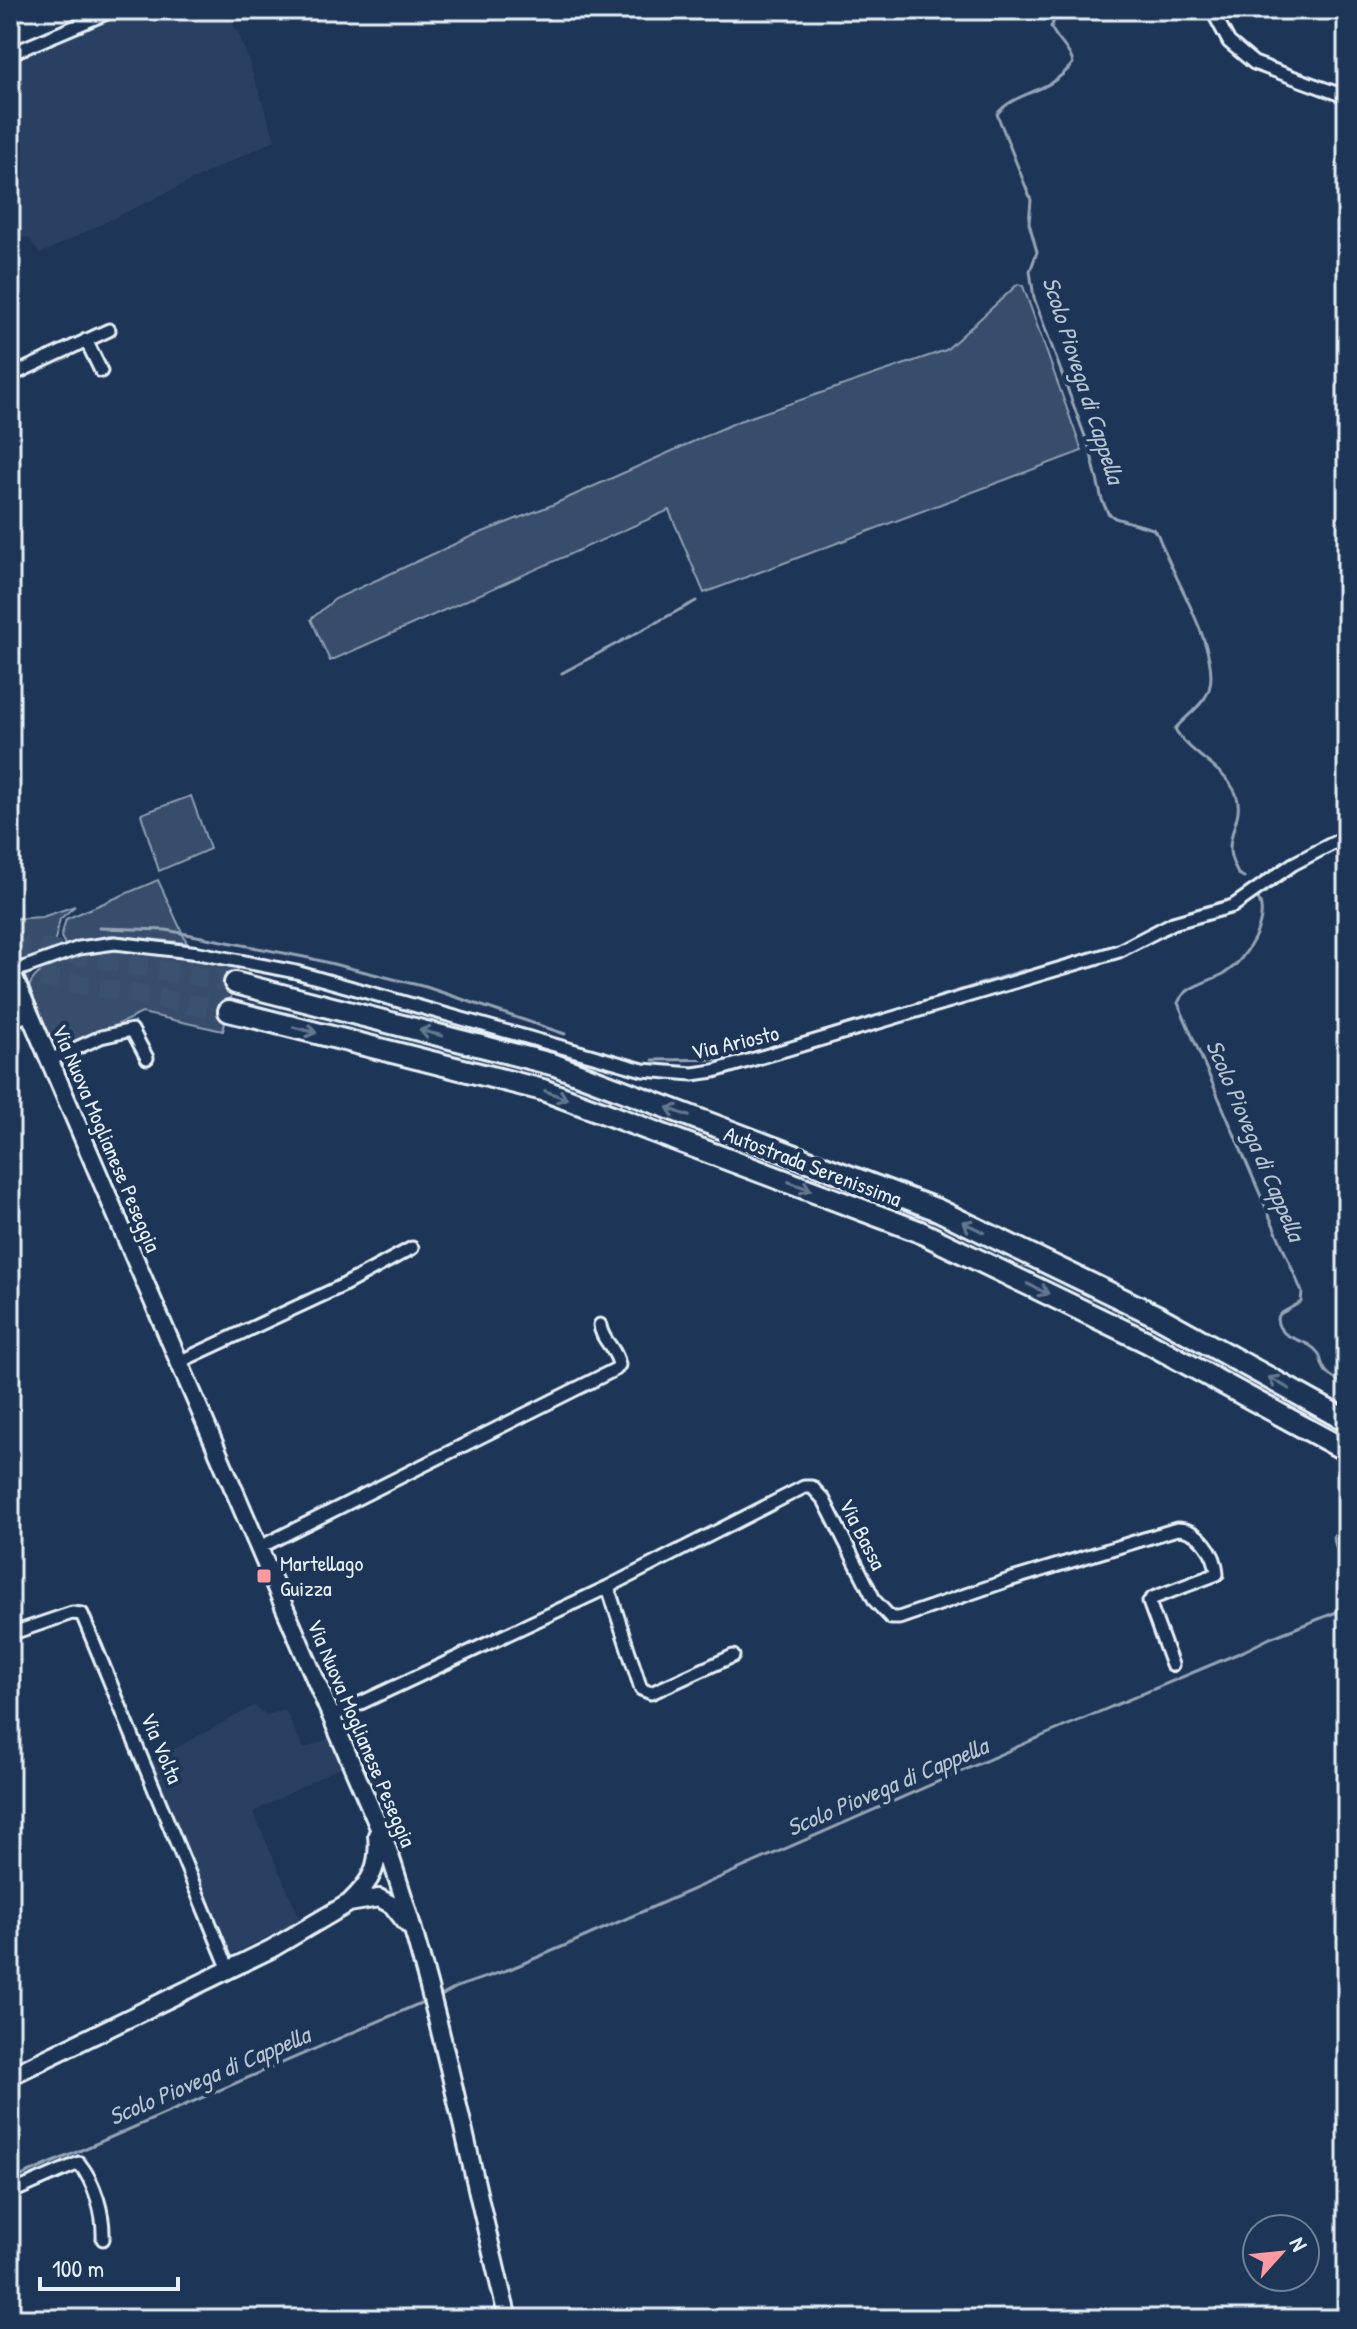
<svg xmlns="http://www.w3.org/2000/svg" width="1357" height="2329" font-family="'Patrick Hand',sans-serif">
<style>
.built{fill:#2a4162}
.green{fill:#374d6c;stroke:#909fb2;stroke-width:2}
.lines{fill:none;stroke-linecap:round;stroke-linejoin:round}
.stream{stroke:#95a4b5;stroke-width:3}
.highway-tunnel{stroke:#3b516f;stroke-width:20;stroke-dasharray:20 10;stroke-linecap:butt}
.street-casing{stroke:#e8f1f8;stroke-width:17}
.secondary-casing{stroke:#e8f1f8;stroke-width:22}
.highway-casing{stroke:#e8f1f8;stroke-width:26}
.street{stroke:#1d3557;stroke-width:11}
.secondary{stroke:#1d3557;stroke-width:16}
.highway{stroke:#1d3557;stroke-width:20}
.oneway{stroke:#64778f}
.poi-dot{fill:#ff9aa2;stroke:#1d3557;stroke-width:3}
.labels{text-anchor:middle;dominant-baseline:central;stroke-width:8;stroke-linejoin:round;paint-order:stroke}
.street-label{font-size:22px;fill:#e8f1f8;stroke:#1d3557}
.poi-label{font-size:22px;fill:#e8f1f8;stroke:#1d3557;text-anchor:start}
.water-label{font-size:24px;font-style:italic;fill:#b7c4d1;stroke:#1d3557}
</style>
<rect width="100%" height="100%" fill="#1d3557"/>
<filter id="ink" filterUnits="userSpaceOnUse"><feTurbulence type="fractalNoise" baseFrequency=".0125" numOctaves="2"/><feDisplacementMap in="SourceGraphic" scale="16" xChannelSelector="R" yChannelSelector="G"/><feConvolveMatrix kernelMatrix="1 2 1 2 8 2 1 2 1" color-interpolation-filters="sRGB"/></filter>
<g filter="url(#ink)">
<path class="built" d="M 129,10 L 226,10 L 241,39 L 275,140 L 40,254 L 28,237 L 23,238 L 10,220 L 10,201 L 15,198 L 10,188 L 10,61 Z
M 254,1706 L 267,1715 L 285,1710 L 304,1749 L 329,1738 L 342,1766 L 253,1812 L 301,1921 L 228,1956 L 148,1763 Z"/>
<path class="green" d="M 1018,284 L 1023,286 L 1082,451 L 704,593 L 669,510 L 330,661 L 311,619 L 335,599 L 470,537 L 552,505 L 739,421 L 946,350 Z
M 191,796 L 210,849 L 159,871 L 141,814 Z
M 158,880 L 187,943 L 110,935 L 66,946 L 61,937 L 66,919 Z
M 75,906 L 60,919 L 52,952 L 23,961 L 10,953 L 10,919 L 42,917 Z
M 106,951 L 143,951 L 238,968 L 223,1031 L 142,1013 L 54,1054 C 47,1038 32,1012 29,995 C 24,965 85,955 106,951 Z"/>
<g class="lines">
<path class="stream" d="M 1059,10 L 1051,27 C 1057,41 1070,49 1073,63 C 1049,95 1016,90 997,114 L 1031,200 L 1029,223 L 1037,252 L 1030,271 L 1034,298 L 1090,450 L 1102,500 L 1108,513 L 1115,518 L 1153,529 L 1158,535 C 1171,574 1224,655 1208,692 C 1203,705 1185,717 1175,729 C 1189,754 1226,769 1236,794 C 1244,814 1229,830 1230,850 C 1230,858 1234,866 1238,874 L 1244,877
M 562,673 L 696,601
M 1258,898 C 1270,921 1245,961 1225,973 C 1210,982 1185,985 1178,1003 L 1302,1292 L 1301,1302 L 1280,1314 L 1277,1319 C 1280,1343 1307,1336 1319,1354 C 1321,1358 1321,1362 1323,1366 C 1327,1377 1338,1380 1347,1386
M 99,928 L 166,930 L 309,958 L 426,987 L 565,1034
M 784,1045 L 1025,970
M 653,1060 L 738,1059
M 1347,1516 L 1333,1537 L 1337,1549 L 1347,1559
M 441,1996 L 457,1987 L 510,1969 L 564,1946 L 1035,1739 L 1244,1651 L 1270,1638 L 1347,1608
M 10,2181 L 423,2002"/>
<path class="highway-tunnel" d="M 10,945 L 32,947 L 235,983
M 10,974 L 34,976 L 229,1011"/>
<defs>
<path id="street" d="M 1212,10 L 1229,42 L 1254,63 L 1347,97
M 10,54 L 114,10
M 86,340 L 101,371
M 10,376 L 109,330
M 12,972 L 79,948 L 115,943 L 199,953 L 296,972 L 643,1070 L 693,1074 L 714,1071 L 1119,951 L 1173,923 L 1233,906 L 1293,864 L 1347,836
M 10,1023 L 30,1013
M 50,1060 L 101,1037 L 132,1030 L 147,1058
M 179,1362 L 342,1286 L 412,1248
M 260,1547 L 616,1369 L 619,1365 C 617,1349 601,1340 600,1325
M 608,1587 L 641,1689 L 651,1693 L 733,1656
M 10,1634 L 72,1613 L 82,1614 L 229,1970
M 333,1716 L 608,1587 L 804,1487 L 812,1487 L 824,1500 L 875,1601 L 891,1618 L 899,1618 L 1009,1580 L 1177,1529 C 1199,1529 1216,1553 1217,1574 L 1153,1598 L 1149,1602 L 1172,1665
M 10,2193 L 79,2163 C 95,2183 104,2213 103,2239"/>
<path id="secondary" d="M 10,968 L 386,1844 C 439,1998 468,2160 508,2319
M 350,1902 C 372,1881 380,1865 377,1835
M 10,2076 L 271,1949 L 349,1903 L 379,1898 L 392,1905 L 407,1924"/>
<path id="highway" d="M 235,983 L 555,1065 L 938,1210 L 1157,1316 L 1347,1421
M 229,1011 L 543,1090 L 918,1231 L 1147,1342 L 1347,1451"/>
</defs>
<use href="#street" class="street-casing"/>
<use href="#secondary" class="secondary-casing"/>
<use href="#highway" class="highway-casing"/>
<use href="#street" class="street"/>
<use href="#secondary" class="secondary"/>
<use href="#highway" class="highway"/>
</g>
<defs><path id="oneway-shaft" d="M-6 0H5M1.5-3L5.5 0L1.5 3" fill="none" stroke-width="1.6" stroke-linecap="round" stroke-linejoin="round" transform="scale(2)"/></defs>
<g class="oneway">
<use href="#oneway-shaft" transform="translate(305 1030) rotate(14)"/>
<use href="#oneway-shaft" transform="translate(431 1033) rotate(-166)"/>
<use href="#oneway-shaft" transform="translate(556 1095) rotate(21)"/>
<use href="#oneway-shaft" transform="translate(678 1112) rotate(-159)"/>
<use href="#oneway-shaft" transform="translate(800 1186) rotate(21)"/>
<use href="#oneway-shaft" transform="translate(973 1227) rotate(-154)"/>
<use href="#oneway-shaft" transform="translate(1038 1289) rotate(26)"/>
<use href="#oneway-shaft" transform="translate(1279 1383) rotate(-151)"/>
</g>
</g>
<rect class="poi-dot" x="256" y="1568" width="16" height="16" rx="4"/>
<g class="labels">
<g class="street-label">
<text transform="translate(735 1042) rotate(-13)">Via Ariosto</text>
<text transform="translate(107 1138) rotate(67)">Via Nuova Moglianese Peseggia</text>
<text transform="translate(813 1166) rotate(21)">Autostrada Serenissima</text>
<text transform="translate(863 1534) rotate(63)">Via Bassa</text>
<text transform="translate(362 1733) rotate(67)">Via Nuova Moglianese Peseggia</text>
<text transform="translate(162 1748) rotate(67)">Via Volta</text>
</g>
<g class="poi-label">
<text x="280" y="1563">Martellago<tspan x="280" dy="25">Guizza</tspan></text>
</g>
<g class="water-label">
<text transform="translate(1084 380) rotate(72)">Scolo Piovega di Cappella</text>
<text transform="translate(1256 1140) rotate(67)">Scolo Piovega di Cappella</text>
<text transform="translate(887 1786) rotate(-23)">Scolo Piovega di Cappella</text>
<text transform="translate(209 2075) rotate(-23)">Scolo Piovega di Cappella</text>
</g>
</g>
<rect width="1357" height="2329" fill="none" stroke="#1d3557" stroke-width="40"/>
<rect x="20" y="20" width="1317" height="2289" fill="none" stroke="#e8f1f8" stroke-width="3" filter="url(#ink)"/>
<g transform="translate(1281 2253) rotate(63)"><circle r="38" fill="#1d3557" stroke="#6e8097" stroke-width="2"/>
<path d="M0-6L14 30L0 20L-14 30Z" fill="#ff9aa2"/>
<text y="-12" font-size="22" font-weight="bold" text-anchor="middle" fill="#e8f1f8">N</text>
</g>
<path d="M40 2277v12h138v-12" fill="none" stroke="#e8f1f8" stroke-width="4"/>
<text x="52" y="2277" font-size="24" fill="#e8f1f8" stroke="#1d3557" stroke-width="6" paint-order="stroke">100 m</text>
</svg>
